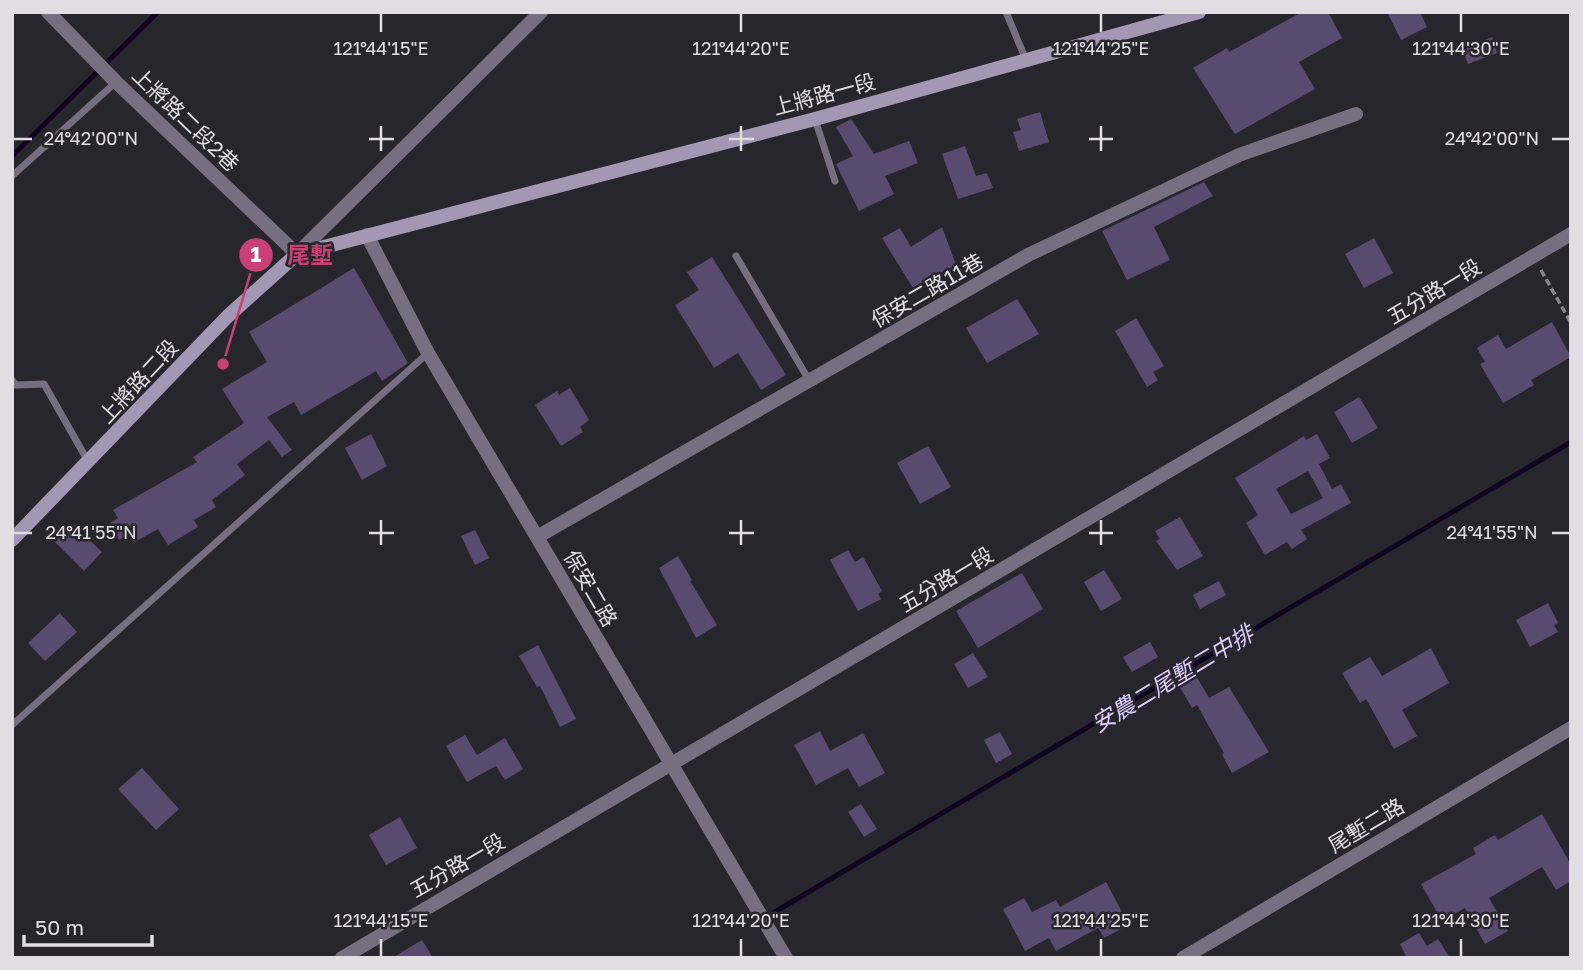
<svg xmlns="http://www.w3.org/2000/svg" width="1583" height="970" font-family="'Golos Text','Noto Sans TC',sans-serif">
<style>
.lines{fill:none;stroke-linecap:round;stroke-linejoin:round}
.stream{stroke:#110421;stroke-width:5}
.building{fill:#594b6f;fill-rule:evenodd}
.path{stroke:#87858b;stroke-width:3.5;stroke-dasharray:7 3.5;stroke-linecap:butt}
.lane{stroke:#756f80;stroke-width:7}
.street{stroke:#756f80;stroke-width:14}
.secondary{stroke:#a298b3;stroke-width:14}
.ticks{fill:none;stroke:#e0dee3;stroke-width:2.5}
.labels{text-anchor:middle;dominant-baseline:central;stroke-width:5;stroke-linejoin:round;paint-order:stroke}
.street-label{font-size:21px;fill:#e0dee3;stroke:#28262d}
.water-label{font-size:23px;font-style:italic;fill:#decbfe;stroke:#28262d}
.ticks-label{font-size:18px;text-anchor:middle;fill:#e0dee3;stroke:#28262d;stroke-width:5;stroke-linejoin:round;paint-order:stroke}
.leader{fill:none;stroke:#c84076;stroke-width:2.5}
.callout-dot{fill:#c84076;stroke:#28262d;stroke-width:2.5}
.mark-label{font-size:21px;text-anchor:middle;font-weight:bold;fill:#fff}
.callout-label{font-size:23px;text-anchor:middle;font-weight:bold;fill:#c84076;stroke:#28262d;stroke-width:5;stroke-linejoin:round;paint-order:stroke}
</style>
<rect width="100%" height="100%" fill="#28262d"/>
<g class="lines">
<path class="stream" d="M 12,156 L 158,12
M 773,913 L 1571,442"/>
</g>
<path class="building" d="M 1302,12 L 1328,12 L 1342,38 L 1299,62 L 1315,89 L 1235,134 L 1193,68 L 1227,48 L 1229,52 Z
M 1387,12 L 1420,12 L 1427,27 L 1401,40 Z
M 1492,37 L 1497,53 L 1468,64 L 1462,49 Z
M 1040,112 L 1049,142 L 1019,151 L 1013,132 L 1021,130 L 1017,119 Z
M 851,119 L 874,154 L 909,141 L 918,163 L 885,176 L 894,194 L 859,211 L 836,164 L 853,156 L 836,127 Z
M 965,146 L 976,176 L 987,173 L 993,188 L 958,199 L 942,154 Z
M 1204,182 L 1213,196 L 1154,227 L 1170,260 L 1127,280 L 1102,231 Z
M 942,227 L 956,265 L 913,288 L 882,238 L 900,228 L 911,247 Z
M 1374,238 L 1393,273 L 1364,288 L 1345,254 Z
M 712,257 L 786,375 L 761,390 L 738,353 L 714,368 L 675,305 L 699,290 L 687,272 Z
M 354,268 L 408,363 L 382,381 L 376,371 L 301,415 L 294,402 L 267,417 L 292,450 L 282,457 L 269,440 L 237,464 L 245,475 L 212,500 L 216,507 L 194,520 L 198,527 L 168,545 L 158,529 L 133,543 L 128,535 L 119,540 L 110,523 L 118,518 L 113,510 L 197,462 L 193,457 L 244,423 L 222,389 L 267,362 L 249,332 Z
M 1017,299 L 1039,334 L 987,363 L 966,328 Z
M 1136,318 L 1164,366 L 1153,372 L 1158,380 L 1147,387 L 1115,331 Z
M 1552,322 L 1571,357 L 1531,380 L 1534,385 L 1503,403 L 1480,364 L 1485,362 L 1477,348 L 1498,335 L 1506,349 Z
M 570,388 L 589,420 L 580,427 L 583,432 L 561,446 L 535,405 L 557,391 L 559,395 Z
M 1359,397 L 1378,428 L 1352,443 L 1334,412 Z
M 371,434 L 387,466 L 362,480 L 345,448 Z
M 1317,434 L 1330,458 L 1319,464 L 1332,489 L 1341,484 L 1351,503 L 1301,530 L 1307,539 L 1292,549 L 1287,542 L 1265,555 L 1246,523 L 1258,515 L 1235,478 L 1304,436 L 1306,440 ZM 1308,471 L 1323,498 L 1291,514 L 1276,489 Z
M 928,446 L 951,487 L 920,504 L 897,463 Z
M 1180,517 L 1203,556 L 1177,570 L 1156,541 L 1160,539 L 1155,531 Z
M 73,524 L 102,552 L 84,571 L 55,542 Z
M 475,530 L 489,558 L 475,565 L 461,536 Z
M 848,550 L 855,562 L 863,557 L 882,591 L 878,594 L 881,599 L 858,611 L 830,560 Z
M 678,556 L 692,580 L 690,581 L 717,625 L 696,638 L 659,568 Z
M 1104,570 L 1122,599 L 1101,611 L 1084,582 Z
M 1022,573 L 1043,609 L 978,648 L 956,611 Z
M 1219,581 L 1226,595 L 1200,609 L 1193,595 Z
M 1548,603 L 1558,623 L 1554,625 L 1558,632 L 1530,647 L 1516,620 Z
M 60,613 L 77,632 L 45,661 L 28,643 Z
M 1150,642 L 1158,657 L 1132,672 L 1123,657 Z
M 538,645 L 576,719 L 560,727 L 540,686 L 537,687 L 519,656 Z
M 1431,648 L 1449,683 L 1402,710 L 1417,736 L 1394,749 L 1366,699 L 1360,703 L 1342,673 L 1370,657 L 1382,676 Z
M 973,653 L 988,677 L 968,688 L 954,664 Z
M 1192,669 L 1209,698 L 1229,687 L 1269,752 L 1232,773 L 1222,755 L 1224,753 L 1197,705 L 1192,708 L 1175,679 Z
M 820,731 L 830,751 L 863,733 L 885,773 L 859,787 L 848,768 L 816,785 L 794,745 Z
M 1000,732 L 1012,754 L 996,763 L 984,740 Z
M 465,735 L 477,755 L 505,738 L 523,769 L 505,780 L 496,766 L 467,782 L 446,746 Z
M 142,768 L 179,809 L 156,830 L 118,789 Z
M 861,804 L 877,829 L 864,837 L 848,812 Z
M 1542,814 L 1571,865 L 1571,881 L 1556,890 L 1542,867 L 1489,898 L 1508,931 L 1485,944 L 1465,908 L 1442,921 L 1421,884 L 1476,854 L 1473,848 L 1495,835 L 1498,840 Z
M 400,817 L 417,848 L 386,865 L 369,835 Z
M 1106,882 L 1129,925 L 1104,938 L 1098,928 L 1056,951 L 1049,938 L 1025,951 L 1003,909 L 1024,898 L 1032,912 L 1056,900 L 1060,907 Z
M 1419,933 L 1427,946 L 1438,939 L 1450,958 L 1407,958 L 1400,944 Z
M 422,940 L 433,958 L 392,958 Z"/>
<g class="lines">
<path class="path" d="M 1541,270 L 1571,323"/>
<path class="lane" d="M 1006,12 L 1026,60
M 815,119 L 835,181
M 12,176 L 116,82
M 736,256 L 810,382
M 12,380 L 16,385 L 44,384 L 89,463
M 12,725 L 428,353"/>
<path class="street" d="M 48,12 L 116,82 L 297,254 L 541,12
M 367,235 L 428,353 L 786,958
M 537,537 L 1028,255 L 1239,155 L 1356,114
M 342,958 L 1571,234
M 1183,958 L 1571,728"/>
<path class="secondary" d="M 12,540 L 228,316 L 297,254 L 815,119 L 1199,12"/>
</g>
<path class="ticks" d="M 381,14 L 381,32M 741,14 L 741,32M 1101,14 L 1101,32M 1461,14 L 1461,32M 381,126 L 381,151M 741,126 L 741,151M 1101,126 L 1101,151M 14,139 L 32,139M 369,139 L 394,139M 729,139 L 754,139M 1089,139 L 1113,139M 1552,139 L 1569,139M 381,520 L 381,545M 741,520 L 741,545M 1101,520 L 1101,545M 14,533 L 32,533M 369,533 L 394,533M 729,533 L 754,533M 1089,533 L 1113,533M 1552,533 L 1569,533M 381,939 L 381,956M 741,939 L 741,956M 1101,939 L 1101,956M 1461,939 L 1461,956"/>
<g class="labels">
<g class="street-label">
<text transform="translate(824 94) rotate(-15)">上將路一段</text>
<text transform="translate(186 119) rotate(44)">上將路二段2巷</text>
<text transform="translate(927 290) rotate(-30)">保安二路11巷</text>
<text transform="translate(1434 291) rotate(-31)">五分路一段</text>
<text transform="translate(138 381) rotate(-47)">上將路二段</text>
<text transform="translate(946 579) rotate(-31)">五分路一段</text>
<text transform="translate(591 588) rotate(60)">保安二路</text>
<text transform="translate(1366 825) rotate(-31)">尾塹二路</text>
<text transform="translate(457 865) rotate(-30)">五分路一段</text>
</g>
<g class="water-label">
<text transform="translate(1172 678) rotate(-31)">安農二尾塹二中排</text>
</g>
</g>
<g class="ticks-label">
<text x="381" y="55">121°44'15"E</text>
<text x="741" y="55">121°44'20"E</text>
<text x="1101" y="55">121°44'25"E</text>
<text x="1461" y="55">121°44'30"E</text>
<text x="91" y="145">24°42'00"N</text>
<text x="1492" y="145">24°42'00"N</text>
<text x="91" y="539">24°41'55"N</text>
<text x="1492" y="539">24°41'55"N</text>
<text x="381" y="927">121°44'15"E</text>
<text x="741" y="927">121°44'20"E</text>
<text x="1101" y="927">121°44'25"E</text>
<text x="1461" y="927">121°44'30"E</text>
</g>
<path class="leader" d="M223 364L256 255"/>
<g class="callout-dot">
<circle cx="223" cy="364" r="7"/>
<circle cx="256" cy="255" r="18"/>
</g>
<g class="mark-label">
<text x="256" y="262">1</text>
</g>
<g class="callout-label">
<text x="310" y="263">尾塹</text>
</g>
<rect width="1583" height="970" fill="none" stroke="#e0dee3" stroke-width="28"/>
<path d="M24 935v10h128v-10" fill="none" stroke="#e0dee3" stroke-width="3.5"/>
<text x="35" y="935" font-size="21" fill="#e0dee3" stroke="#28262d" stroke-width="5" paint-order="stroke">50 m</text>
</svg>
